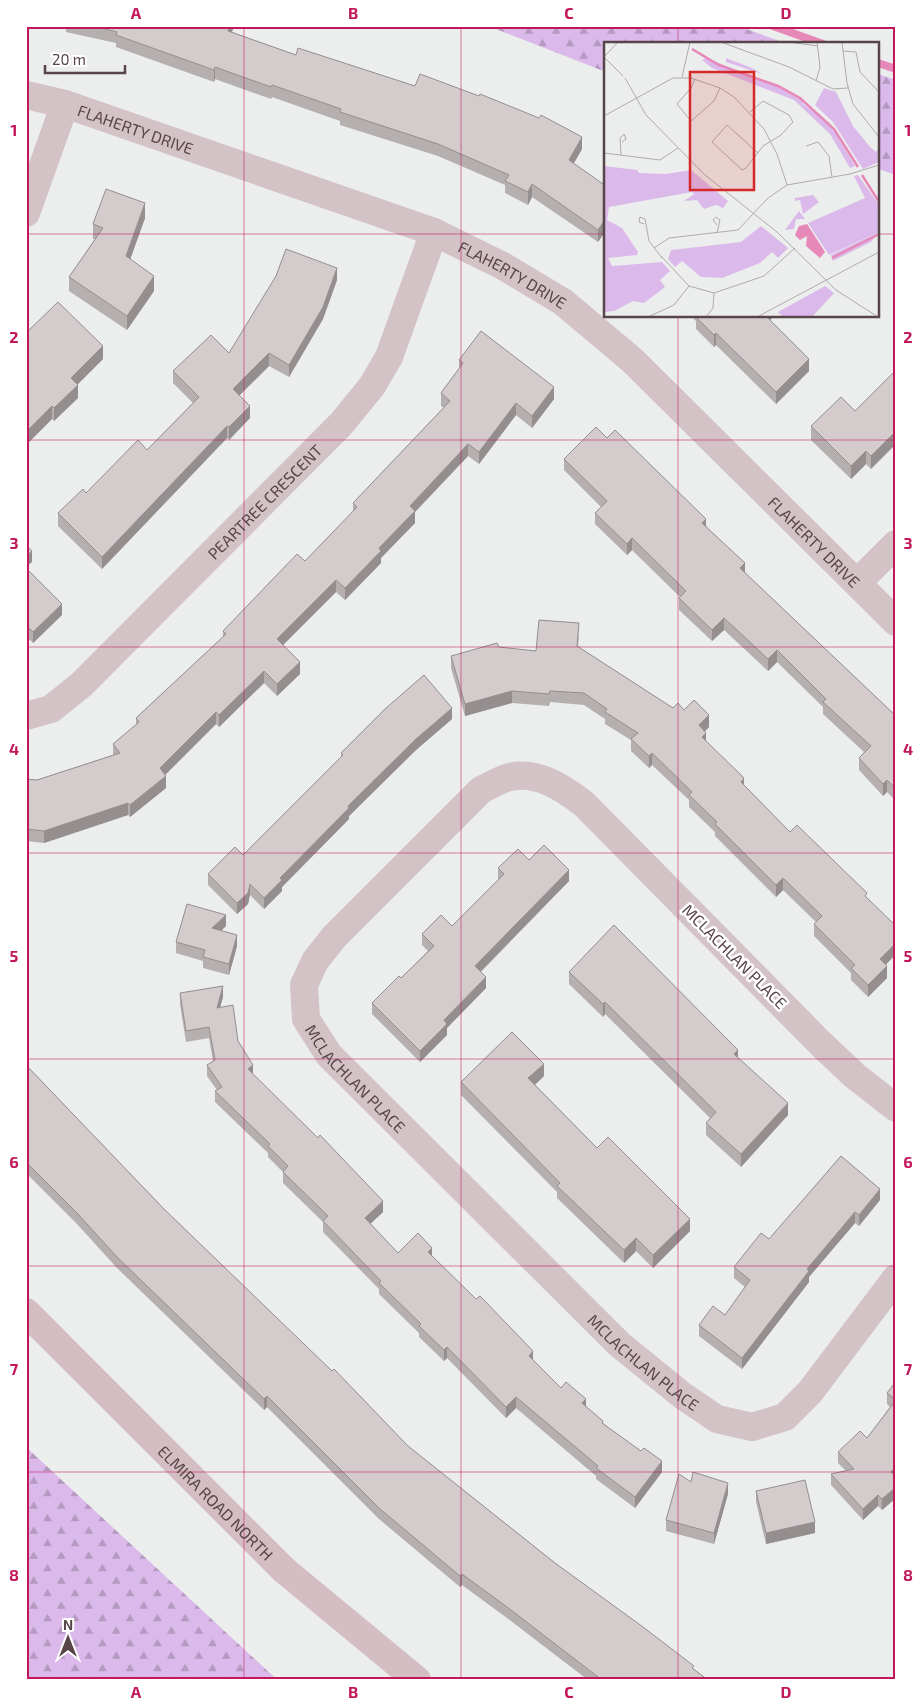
<svg xmlns="http://www.w3.org/2000/svg" width="922" height="1706" font-family="'Exo 2',sans-serif">
<style>
.forest{fill:url(#forest-firs)}
.lines{fill:none;stroke-linecap:round;stroke-linejoin:round}
.stream{stroke:#e789b8;stroke-width:8}
.minor{stroke:#d3c2c6;stroke-width:28}
.secondary{stroke:#d4bec3;stroke-width:28}
.wall{fill:#b5afaf}
.shaded-wall{fill:#948e8f}
.building{fill:#d3cbcc;stroke:#948e8f}
.grid{fill:none;stroke:#c2185b;stroke-width:1;stroke-opacity:0.55}
.labels{text-anchor:middle;dominant-baseline:central;stroke-width:5;stroke-linejoin:round;paint-order:stroke}
.street-label{font-size:16px;fill:#584549;stroke:#fff}
.inset-river{fill:none;stroke:#e789b8;stroke-width:2.5}
.inset-road{fill:none;stroke:#b0aaab;stroke-width:1}
.view{fill:#d62828;fill-opacity:0.15;stroke:#d62828;stroke-width:2.5}
.inset-edge{fill:none;stroke:#584549;stroke-width:2.5}
.neatline{fill:none;stroke:#c2185b;stroke-width:2}
.grid-label{font-size:16px;text-anchor:middle;font-weight:bold;fill:#c2185b}
</style>
<defs>
<pattern id="forest-firs" width="22" height="20" patternUnits="userSpaceOnUse" patternTransform="scale(1.25)"><rect width="22" height="20" fill="#dbbaeb"/><path d="M5 1l3.5 6h-7zM16 11l3.5 6h-7z" fill="#b499c0"/></pattern>
</defs>
<rect width="100%" height="100%" fill="#ebeeec"/>
<path class="forest" d="M 488,26 L 738,26 L 788,44 L 606,44 L 606,72 Z
M 878,74 L 896,80 L 896,175 L 878,169 Z
M 26,1447 L 272,1675 L 278,1680 L 26,1680 Z"/>
<g class="lines">
<path class="stream" d="M 773,26 L 823,44
M 878,63 L 896,69"/>
<g class="minor">
<path id="s1" d="M 26,95 L 65,104 L 434,232 L 503,266 L 563,302 L 632,360 L 896,622"/>
<path d="M 26,213 L 65,104"/>
<path d="M 858,582 L 896,544"/>
<path id="s2" d="M 26,716 L 51,709 L 82,684 L 341,424 L 372,386 L 389,357 L 434,232"/>
<path id="s3" d="M 896,1108 L 855,1076 L 820,1043 L 584,804 C 562,787 535,769 506,778 C 498,781 489,786 481,790 L 334,937 L 315,961 L 304,985 L 306,1019 L 329,1055 L 619,1344 L 683,1396 L 717,1419 L 752,1427 L 785,1417 L 810,1392 L 896,1278"/>
</g>
<path class="secondary" id="s4" d="M 26,1312 L 284,1570 L 417,1680"/>
</g>
<path class="wall" d="M 66,26 L 234,26 L 232,32 L 296,55 L 582,149 L 573,164 L 606,186 L 606,235 L 604,233 L 598,242 L 532,197 L 528,205 L 505,193 L 505,185 L 438,156 L 340,125 L 340,121 L 272,97 L 271,99 L 215,79 L 214,82 L 116,47 L 116,43 L 66,32 Z
M 145,218 L 130,259 L 154,291 L 127,330 L 69,291 L 69,277 L 95,239 L 93,239 L 93,224 Z
M 337,280 L 323,319 L 289,377 L 269,366 L 239,395 L 250,418 L 229,440 L 227,438 L 102,569 L 58,526 L 58,513 L 147,450 L 193,403 L 173,383 L 173,371 L 229,353 Z
M 691,316 L 774,316 L 770,320 L 809,371 L 776,404 L 716,345 L 714,347 L 696,329 L 696,321 Z
M 26,331 L 27,332 L 103,359 L 78,384 L 78,398 L 54,421 L 52,419 L 26,445 Z
M 459,360 L 554,399 L 532,428 L 516,415 L 479,464 L 468,456 L 415,512 L 415,523 L 381,558 L 381,563 L 345,600 L 336,592 L 283,645 L 300,674 L 277,696 L 264,683 L 219,727 L 216,724 L 165,775 L 166,788 L 130,817 L 128,815 L 44,843 L 26,841 L 26,779 L 37,780 L 113,755 L 113,744 L 136,725 L 136,718 L 223,637 L 223,631 L 305,561 L 353,512 L 353,503 L 444,408 L 441,406 L 441,393 L 459,369 Z
M 896,370 L 871,469 L 866,464 L 851,479 L 811,440 L 811,426 L 855,411 Z
M 607,438 L 706,526 L 745,573 L 896,716 L 896,801 L 887,792 L 883,796 L 859,770 L 859,758 L 864,752 L 823,714 L 823,707 L 777,662 L 768,671 L 724,630 L 712,641 L 679,610 L 679,598 L 680,597 L 632,550 L 627,555 L 595,524 L 595,513 L 601,507 L 564,470 L 564,459 Z
M 26,568 L 62,615 L 33,643 L 26,636 Z
M 579,635 L 578,647 L 673,708 L 684,710 L 709,727 L 705,731 L 706,741 L 744,785 L 790,832 L 867,898 L 886,965 L 887,978 L 868,997 L 851,980 L 851,973 L 814,936 L 814,924 L 816,922 L 783,890 L 776,897 L 715,836 L 715,832 L 689,807 L 689,800 L 652,765 L 649,768 L 631,751 L 631,740 L 605,724 L 605,719 L 584,705 L 550,702 L 549,706 L 512,703 L 465,716 L 451,668 L 451,656 L 499,647 L 536,651 Z
M 452,719 L 416,750 L 349,816 L 349,819 L 282,887 L 282,891 L 264,909 L 250,895 L 248,904 L 237,914 L 208,885 L 208,874 L 243,855 L 341,758 L 341,753 Z
M 529,860 L 569,881 L 481,972 L 486,988 L 447,1028 L 447,1035 L 420,1062 L 372,1014 L 372,1003 L 401,978 L 428,951 L 422,945 L 422,934 L 452,926 L 498,880 L 498,868 Z
M 226,926 L 221,931 L 237,946 L 229,975 L 203,968 L 203,961 L 176,953 L 176,942 Z
M 569,972 L 738,1058 L 788,1115 L 741,1167 L 706,1135 L 706,1123 L 710,1118 L 605,1014 L 603,1017 L 569,984 Z
M 180,993 L 223,997 L 220,1007 L 238,1041 L 253,1075 L 383,1212 L 370,1224 L 398,1253 L 432,1256 L 561,1388 L 586,1407 L 603,1423 L 662,1472 L 635,1508 L 596,1479 L 596,1476 L 516,1408 L 506,1418 L 447,1358 L 444,1361 L 419,1337 L 419,1333 L 379,1294 L 379,1289 L 323,1232 L 323,1222 L 283,1183 L 283,1172 L 268,1157 L 268,1153 L 215,1102 L 215,1091 L 217,1090 L 207,1076 L 207,1065 L 213,1061 L 209,1038 L 186,1042 L 180,1004 Z
M 26,1065 L 164,1209 L 408,1446 L 555,1563 L 708,1680 L 588,1680 L 507,1618 L 462,1585 L 460,1587 L 379,1519 L 267,1407 L 264,1410 L 117,1268 L 77,1224 L 26,1173 Z
M 544,1076 L 535,1085 L 597,1148 L 690,1231 L 653,1268 L 636,1251 L 624,1263 L 557,1198 L 557,1192 L 461,1095 L 461,1082 Z
M 880,1200 L 859,1226 L 855,1223 L 809,1277 L 809,1282 L 742,1369 L 699,1336 L 699,1325 L 725,1315 L 745,1287 L 734,1278 L 734,1267 L 769,1239 Z
M 896,1381 L 896,1498 L 882,1510 L 878,1506 L 863,1520 L 831,1485 L 831,1474 L 846,1471 L 838,1463 L 838,1452 L 867,1438 L 890,1407 L 887,1404 L 887,1393 Z
M 756,1491 L 815,1533 L 766,1544 L 756,1502 Z
M 728,1494 L 714,1544 L 666,1531 L 666,1520 Z"/>
<path class="shaded-wall" d="M 229,26 L 234,26 L 228,43 L 228,31 Z
M 215,67 L 215,79 L 214,82 L 214,70 Z
M 582,137 L 582,149 L 569,172 L 569,160 Z
M 532,184 L 532,197 L 528,205 L 528,192 Z
M 145,203 L 145,218 L 126,271 L 126,256 Z
M 604,221 L 604,233 L 598,242 L 598,230 Z
M 337,268 L 337,280 L 323,319 L 289,377 L 289,365 Z
M 154,276 L 154,291 L 127,330 L 127,316 Z
M 764,316 L 774,316 L 764,326 Z
M 716,333 L 716,345 L 714,347 L 714,335 Z
M 103,346 L 103,359 L 71,391 L 71,378 Z
M 269,353 L 269,366 L 233,402 L 233,389 Z
M 809,359 L 809,371 L 776,404 L 776,392 Z
M 78,385 L 78,398 L 54,421 L 54,408 Z
M 554,387 L 554,399 L 532,428 L 532,416 Z
M 516,403 L 516,415 L 479,464 L 479,452 Z
M 52,406 L 52,419 L 26,445 L 26,432 Z
M 250,406 L 250,418 L 229,440 L 229,427 Z
M 227,426 L 227,438 L 102,569 L 102,557 Z
M 896,431 L 896,444 L 871,469 L 871,456 Z
M 468,444 L 468,456 L 415,512 L 415,523 L 381,558 L 381,563 L 345,600 L 345,588 L 379,548 L 410,506 Z
M 866,451 L 866,464 L 851,479 L 851,466 Z
M 706,519 L 706,531 L 702,523 Z
M 632,538 L 632,550 L 627,555 L 627,544 Z
M 32,551 L 32,562 L 26,567 L 26,556 Z
M 745,563 L 745,574 L 740,568 Z
M 336,580 L 336,592 L 277,651 L 277,639 Z
M 62,604 L 62,615 L 33,643 L 33,632 Z
M 724,618 L 724,630 L 712,641 L 712,630 Z
M 777,650 L 777,662 L 768,671 L 768,659 Z
M 300,662 L 300,674 L 277,696 L 277,684 Z
M 264,671 L 264,683 L 219,727 L 219,715 Z
M 512,691 L 512,703 L 465,716 L 465,704 Z
M 452,708 L 452,719 L 416,750 L 349,816 L 349,819 L 282,887 L 282,891 L 264,909 L 264,898 L 280,878 L 348,806 L 416,739 Z
M 216,712 L 216,724 L 160,780 L 160,768 Z
M 709,715 L 709,727 L 699,737 L 699,725 Z
M 706,733 L 706,744 L 702,737 Z
M 652,753 L 652,765 L 649,768 L 649,756 Z
M 166,776 L 166,788 L 130,817 L 130,805 Z
M 744,778 L 744,790 L 741,782 Z
M 887,780 L 887,792 L 883,796 L 883,784 Z
M 128,803 L 128,815 L 44,843 L 44,831 Z
M 569,870 L 569,881 L 475,977 L 475,966 Z
M 783,878 L 783,890 L 776,897 L 776,885 Z
M 250,884 L 250,895 L 248,904 L 237,914 L 237,903 Z
M 226,915 L 226,926 L 212,939 L 212,928 Z
M 237,935 L 237,946 L 229,975 L 229,964 Z
M 896,943 L 896,954 L 880,971 L 880,959 Z
M 887,966 L 887,978 L 868,997 L 868,985 Z
M 486,977 L 486,988 L 447,1028 L 447,1035 L 420,1062 L 420,1051 L 444,1020 Z
M 223,986 L 223,997 L 217,1019 L 217,1008 Z
M 605,1002 L 605,1014 L 603,1017 L 603,1004 Z
M 738,1050 L 738,1062 L 734,1054 Z
M 544,1064 L 544,1076 L 528,1091 L 528,1078 Z
M 253,1065 L 253,1076 L 248,1069 Z
M 788,1103 L 788,1115 L 741,1167 L 741,1154 Z
M 880,1189 L 880,1200 L 859,1226 L 859,1215 Z
M 383,1201 L 383,1212 L 365,1229 L 365,1218 Z
M 855,1212 L 855,1223 L 809,1277 L 809,1282 L 742,1369 L 742,1358 L 807,1269 Z
M 690,1219 L 690,1231 L 653,1268 L 653,1255 Z
M 636,1238 L 636,1251 L 624,1263 L 624,1250 Z
M 432,1248 L 432,1259 L 428,1252 Z
M 447,1347 L 447,1358 L 444,1361 L 444,1350 Z
M 533,1351 L 533,1362 L 529,1356 Z
M 267,1396 L 267,1407 L 264,1410 L 264,1399 Z
M 516,1397 L 516,1408 L 506,1418 L 506,1407 Z
M 586,1399 L 586,1410 L 582,1403 Z
M 662,1461 L 662,1472 L 635,1508 L 635,1497 Z
M 896,1466 L 896,1477 L 891,1472 Z
M 728,1483 L 728,1494 L 714,1544 L 714,1533 Z
M 896,1487 L 896,1498 L 882,1510 L 882,1499 Z
M 878,1495 L 878,1506 L 863,1520 L 863,1509 Z
M 815,1522 L 815,1533 L 766,1544 L 766,1533 Z
M 462,1574 L 462,1585 L 460,1587 L 460,1576 Z"/>
<path class="building" d="M 93,26 L 229,26 L 228,31 L 296,55 L 298,48 L 415,86 L 420,74 L 479,96 L 480,94 L 539,118 L 541,115 L 582,137 L 569,160 L 606,186 L 606,222 L 604,221 L 598,230 L 532,184 L 528,192 L 505,181 L 509,175 L 438,144 L 340,112 L 341,109 L 272,85 L 271,87 L 215,67 L 214,70 L 116,35 L 117,32 Z
M 106,189 L 145,203 L 126,256 L 154,276 L 127,316 L 69,277 L 103,228 L 93,224 Z
M 286,249 L 337,268 L 323,307 L 289,365 L 269,353 L 233,389 L 250,406 L 229,427 L 227,426 L 102,557 L 58,513 L 83,489 L 86,493 L 138,440 L 147,450 L 199,397 L 173,371 L 211,335 L 229,353 L 276,276 Z
M 58,302 L 103,346 L 71,378 L 78,385 L 54,408 L 52,406 L 26,432 L 26,331 L 27,332 Z
M 696,316 L 766,316 L 809,359 L 776,392 L 716,333 L 714,335 L 696,317 Z
M 481,331 L 554,387 L 532,416 L 516,403 L 479,452 L 468,444 L 410,506 L 415,511 L 379,548 L 381,551 L 345,588 L 336,580 L 277,639 L 300,662 L 277,684 L 264,671 L 219,715 L 216,712 L 160,768 L 166,776 L 130,805 L 128,803 L 44,831 L 26,829 L 26,779 L 37,780 L 120,753 L 113,744 L 139,722 L 136,718 L 226,634 L 223,631 L 297,554 L 305,561 L 357,507 L 353,503 L 450,401 L 441,393 L 463,363 L 459,360 Z
M 896,370 L 896,431 L 871,456 L 866,451 L 851,466 L 811,426 L 841,397 L 855,411 Z
M 596,427 L 607,438 L 615,430 L 706,519 L 702,523 L 745,563 L 740,568 L 896,716 L 896,789 L 887,780 L 883,784 L 859,758 L 871,746 L 823,702 L 826,699 L 777,650 L 768,659 L 724,618 L 712,630 L 679,598 L 686,591 L 632,538 L 627,544 L 595,513 L 607,501 L 564,459 Z
M 26,545 L 32,551 L 26,556 Z
M 26,568 L 62,604 L 33,632 L 26,625 Z
M 539,620 L 579,623 L 577,646 L 673,708 L 678,703 L 684,710 L 694,700 L 709,715 L 699,725 L 706,733 L 702,737 L 744,778 L 741,782 L 790,832 L 797,825 L 867,893 L 865,896 L 896,926 L 896,943 L 880,959 L 887,966 L 868,985 L 851,968 L 855,965 L 814,924 L 822,916 L 783,878 L 776,885 L 715,824 L 717,822 L 689,795 L 692,792 L 652,753 L 649,756 L 631,739 L 638,733 L 605,712 L 607,709 L 584,693 L 550,691 L 549,694 L 512,691 L 465,704 L 451,656 L 497,643 L 499,647 L 536,651 Z
M 424,675 L 452,708 L 416,739 L 348,806 L 349,808 L 280,878 L 282,880 L 264,898 L 250,884 L 248,893 L 237,903 L 208,874 L 235,847 L 243,855 L 343,755 L 341,753 L 385,709 Z
M 544,845 L 569,870 L 475,966 L 486,977 L 444,1020 L 447,1024 L 420,1051 L 372,1003 L 399,976 L 401,978 L 434,946 L 422,934 L 441,915 L 452,926 L 504,874 L 498,868 L 518,849 L 529,860 Z
M 187,904 L 226,915 L 212,928 L 237,935 L 229,964 L 203,957 L 205,950 L 176,942 Z
M 614,925 L 738,1050 L 734,1054 L 788,1103 L 741,1154 L 706,1123 L 716,1112 L 605,1002 L 603,1004 L 569,972 Z
M 223,986 L 217,1008 L 233,1005 L 238,1041 L 253,1065 L 248,1069 L 318,1138 L 320,1135 L 383,1201 L 365,1218 L 398,1253 L 418,1233 L 432,1248 L 428,1252 L 476,1299 L 480,1296 L 533,1351 L 529,1356 L 561,1388 L 566,1382 L 586,1399 L 582,1403 L 603,1421 L 602,1423 L 641,1451 L 644,1448 L 662,1461 L 635,1497 L 596,1468 L 598,1466 L 516,1397 L 506,1407 L 447,1347 L 444,1350 L 419,1326 L 421,1324 L 379,1283 L 381,1281 L 323,1221 L 328,1216 L 283,1172 L 288,1166 L 268,1146 L 270,1144 L 215,1091 L 222,1087 L 207,1065 L 215,1060 L 209,1027 L 186,1031 L 180,993 Z
M 512,1032 L 544,1064 L 528,1078 L 597,1148 L 608,1137 L 690,1219 L 653,1255 L 636,1238 L 624,1250 L 557,1186 L 560,1183 L 461,1082 Z
M 26,1065 L 164,1209 L 332,1371 L 334,1369 L 408,1446 L 555,1563 L 643,1627 L 694,1666 L 692,1668 L 708,1680 L 602,1680 L 507,1607 L 462,1574 L 460,1576 L 379,1508 L 267,1396 L 264,1399 L 117,1257 L 77,1213 L 26,1162 Z
M 841,1156 L 880,1189 L 859,1215 L 855,1212 L 807,1269 L 809,1271 L 742,1358 L 699,1325 L 713,1306 L 725,1315 L 750,1280 L 734,1267 L 761,1233 L 769,1239 Z
M 896,1381 L 896,1466 L 891,1472 L 896,1477 L 896,1487 L 882,1499 L 878,1495 L 863,1509 L 831,1474 L 854,1469 L 838,1452 L 860,1431 L 867,1438 L 896,1400 L 887,1393 Z
M 693,1472 L 728,1483 L 714,1533 L 666,1520 L 679,1474 L 691,1482 Z
M 805,1480 L 815,1522 L 766,1533 L 756,1491 Z"/>
<path class="grid" d="M 244,26 L 244,1680M 461,26 L 461,1680M 678,26 L 678,44M 26,234 L 606,234M 878,234 L 896,234M 678,316 L 678,1680M 26,440 L 896,440M 26,647 L 896,647M 26,853 L 896,853M 26,1059 L 896,1059M 26,1266 L 896,1266M 26,1472 L 896,1472"/>
<g class="labels">
<g class="street-label">
<text stroke="none"><textPath href="#s1" startOffset="115">FLAHERTY DRIVE</textPath></text>
<text stroke="none"><textPath href="#s1" startOffset="520">FLAHERTY DRIVE</textPath></text>
<text stroke="none"><textPath href="#s2" startOffset="324">PEARTREE CRESCENT</textPath></text>
<text stroke="none"><textPath href="#s1" startOffset="925">FLAHERTY DRIVE</textPath></text>
<text transform="translate(735 956) rotate(45)">MCLACHLAN PLACE</text>
<text stroke="none"><textPath href="#s3" startOffset="926">MCLACHLAN PLACE</textPath></text>
<text stroke="none"><textPath href="#s3" startOffset="1331">MCLACHLAN PLACE</textPath></text>
<text stroke="none"><textPath href="#s4" startOffset="269">ELMIRA ROAD NORTH</textPath></text>
</g>
</g>
<g transform="translate(604 42)">
<rect width="275" height="275" fill="#ebeeec"/>
<path d="M 221,244 L 230,251 L 208,275 L 179,275 L 174,270 Z" fill="#dbbaeb"/>
<path d="M 102,16 L 175,45 L 198,58 L 199,62 L 212,71 L 231,90 L 251,124 L 246,126 L 226,92 L 190,58 L 108,26 L 98,18 ZM 122,16 L 148,26 L 158,32 L 122,20 ZM 0,124 L 33,128 L 35,131 L 62,132 L 87,128 L 124,159 L 119,166 L 112,163 L 100,167 L 93,158 L 80,159 L 90,152 L 88,150 L 5,165 L 3,178 L 18,186 L 34,210 L 33,213 L 4,216 L 8,224 L 58,220 L 66,229 L 56,238 L 61,245 L 40,261 L 29,259 L 10,269 L 0,270 ZM 209,153 L 215,160 L 199,172 L 196,158 L 191,159 L 191,156 ZM 195,169 L 201,177 L 192,177 L 190,187 L 181,188 ZM 157,184 L 184,206 L 174,216 L 168,210 L 156,221 L 118,236 L 97,235 L 78,219 L 71,225 L 64,217 L 67,208 L 137,200 Z" fill="#dbbaeb"/>
<path d="M 275,190 L 267,200 L 229,219 L 227,213 Z" fill="#dbbaeb"/>
<path d="M 220,46 L 232,50 L 249,84 L 266,105 L 272,110 L 275,106 L 275,120 L 259,127 L 229,80 L 211,63 ZM 254,133 L 275,163 L 275,190 L 225,213 L 204,181 L 261,156 L 250,134 Z" fill="#dbbaeb"/>
<path d="M 203,182 L 221,210 L 216,216 L 202,204 L 203,194 L 196,198 L 191,193 L 195,184 Z" fill="#e789b8"/>
<path class="inset-river" d="M 88,7 L 115,23 L 174,44 L 196,56 L 230,87 L 254,125M 258,133 L 275,160M 228,216 L 275,192"/>
<path class="inset-road" d="M 117,0 L 185,25 L 229,47 L 244,46M 184,0 L 214,4M 238,0 L 243,41 L 249,62 L 275,95M 239,9 L 252,10 L 256,30 L 275,50M 0,15 L 19,34M 0,15 L 14,0M 78,35 L 86,0M 21,36 L 42,73 L 101,133 L 173,190 L 233,249M 91,37 L 87,46 L 73,62 L 87,79 L 110,59 L 116,46M 212,39 L 216,25 L 213,0M 146,70 L 159,59 L 185,73 L 189,80 L 177,93 L 159,104 L 142,126 L 138,128 L 108,100 L 123,83 L 154,111M 0,74 L 69,36 L 87,36 L 116,46 L 130,55 L 160,87 L 173,112 L 183,143M 202,104 L 214,100 L 225,114 L 228,135M 0,111 L 56,118 L 74,106M 17,113 L 16,96 L 20,92 L 22,97 L 18,100M 40,182 L 35,180 L 36,175 L 41,177 L 45,199 L 58,216M 113,183 L 109,178 L 112,175 L 116,178 L 113,191M 50,206 L 65,196 L 134,188 L 164,156 L 183,143 L 246,132 L 275,123M 57,214 L 85,244 L 110,251 L 160,234 L 191,206M 232,248 L 274,275M 44,275 L 70,263 L 85,244M 102,275 L 109,266 L 110,251M 153,275 L 275,210"/>
<path class="view" d="M 86,30 L 150,30 L 150,148 L 86,148 Z"/>
<rect width="275" height="275" class="inset-edge"/>
</g>
<rect width="922" height="1706" fill="none" stroke="#ffffff" stroke-width="55"/>
<g transform="translate(68 1638)" stroke="#ffffff" stroke-width="4" paint-order="stroke">
<path d="M0-4L9 19L0 12L-9 19Z" fill="#584549"/>
<text y="-8" font-size="14" font-weight="bold" text-anchor="middle" fill="#584549">N</text>
</g>
<path d="M45 65v8h80v-8" fill="none" stroke="#584549" stroke-width="2.5"/>
<text x="52" y="65" font-size="15" fill="#584549" stroke="#ffffff" stroke-width="4" paint-order="stroke">20 m</text>
<rect x="28" y="28" width="866" height="1650" class="neatline"/>
<g class="grid-label">
<text x="136" y="19">A</text>
<text x="353" y="19">B</text>
<text x="569" y="19">C</text>
<text x="786" y="19">D</text>
<text x="14" y="136">1</text>
<text x="908" y="136">1</text>
<text x="14" y="343">2</text>
<text x="908" y="343">2</text>
<text x="14" y="549">3</text>
<text x="908" y="549">3</text>
<text x="14" y="755">4</text>
<text x="908" y="755">4</text>
<text x="14" y="962">5</text>
<text x="908" y="962">5</text>
<text x="14" y="1168">6</text>
<text x="908" y="1168">6</text>
<text x="14" y="1375">7</text>
<text x="908" y="1375">7</text>
<text x="14" y="1581">8</text>
<text x="908" y="1581">8</text>
<text x="136" y="1698">A</text>
<text x="353" y="1698">B</text>
<text x="569" y="1698">C</text>
<text x="786" y="1698">D</text>
</g>
</svg>
